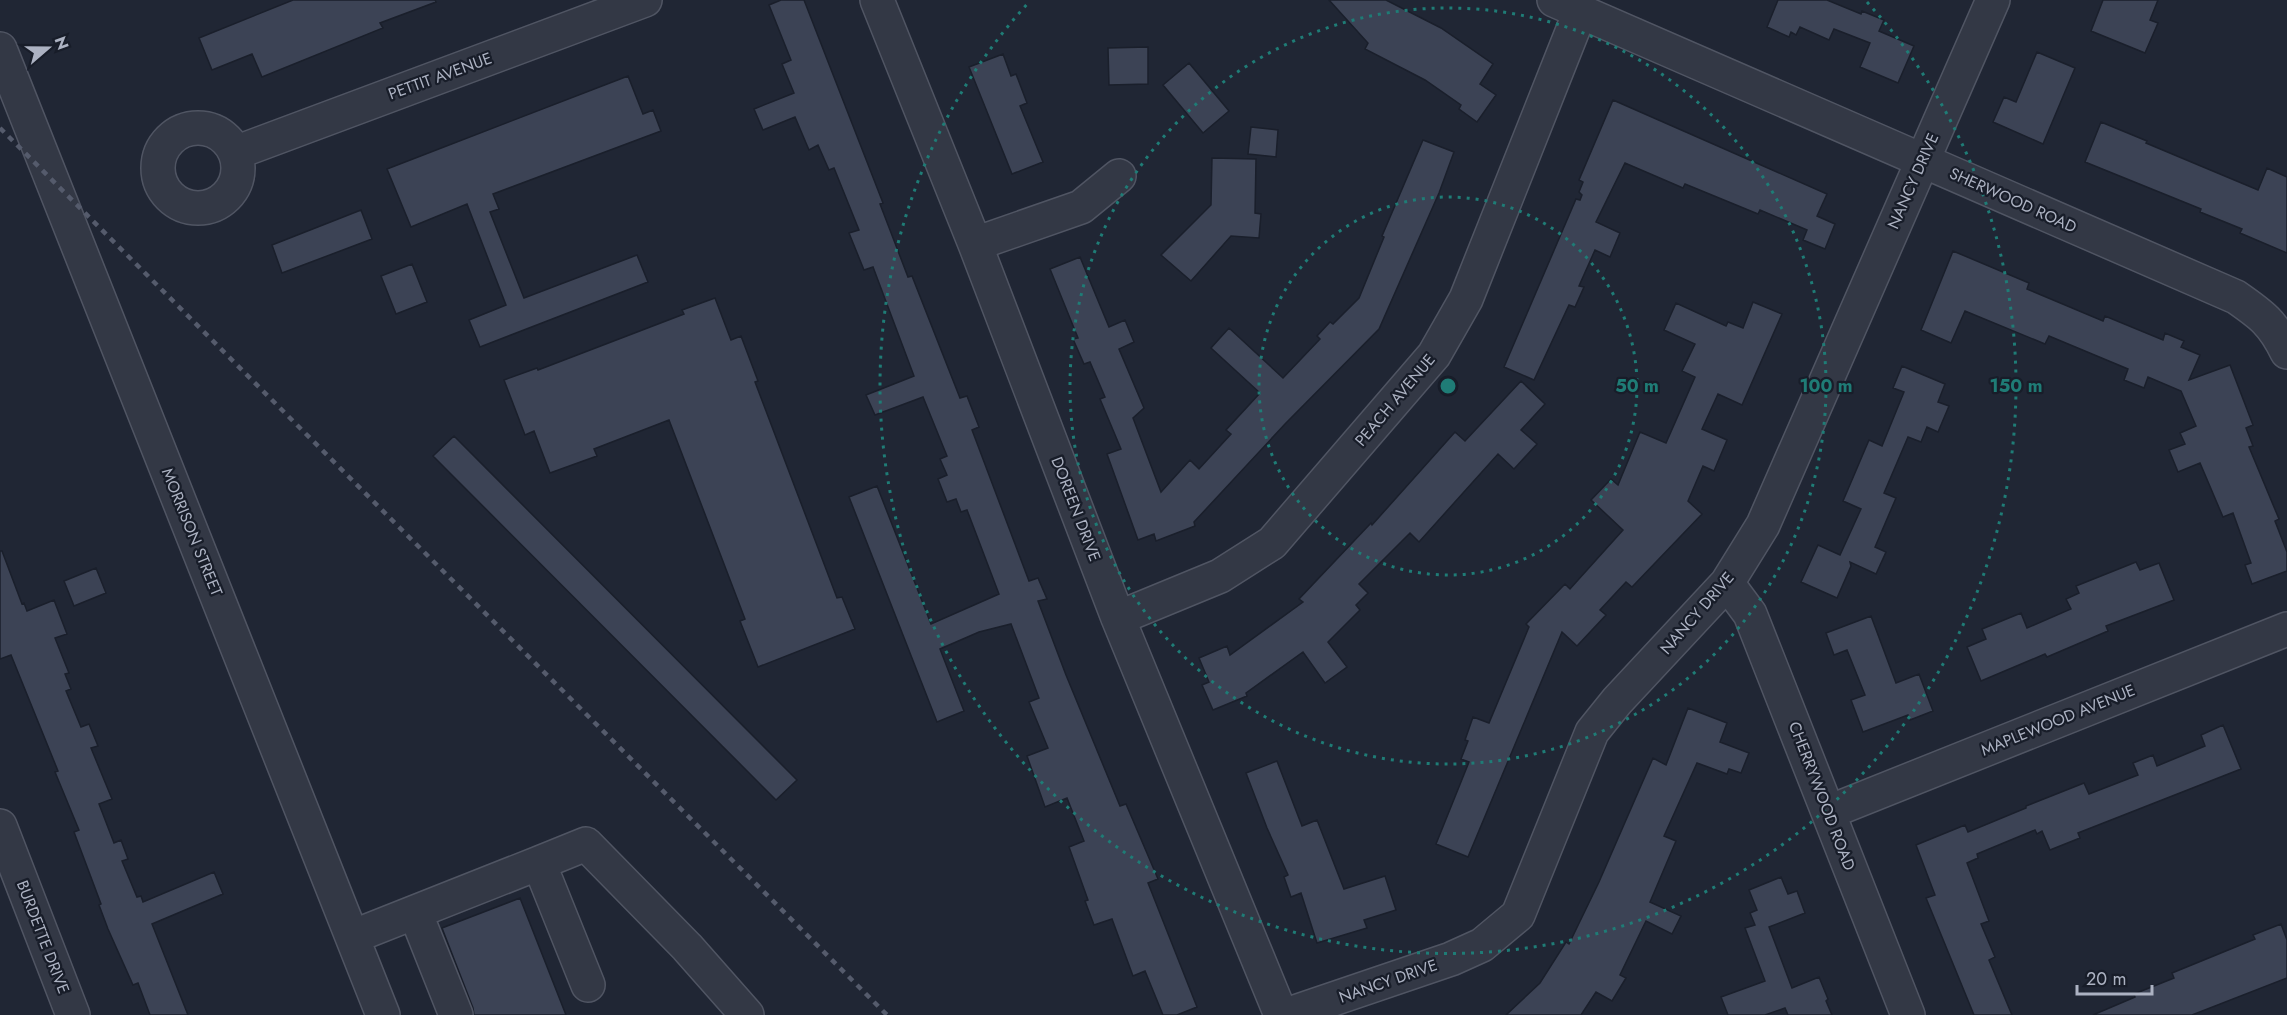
<svg xmlns="http://www.w3.org/2000/svg" width="2287" height="1015" font-family="Jost,sans-serif">
<style>
.building{fill:#3c4355;stroke:#1a1f2b;stroke-width:1.5}
.lines{fill:none;stroke-linecap:round;stroke-linejoin:round}
.minor-casing{stroke:#505563;stroke-width:36}
.minor{stroke:#333845;stroke-width:33}
.rail{stroke:#555b6c;stroke-width:4.5;stroke-dasharray:6 6;stroke-linecap:butt}
.ring{fill:none;stroke:#1f7c76;stroke-width:3;stroke-dasharray:3 6}
.labels{text-anchor:middle;dominant-baseline:central;stroke-width:4.5;stroke-linejoin:round;paint-order:stroke}
.street-label{font-size:16px;fill:#acb2c2;stroke:#181d29}
.centre{fill:#1f7c76;stroke:#181d29;stroke-width:3}
.ring-label{font-size:18px;text-anchor:middle;font-weight:bold;fill:#1f7c76;stroke:#181d29;stroke-width:4.5;stroke-linejoin:round;paint-order:stroke}
</style>
<rect width="100%" height="100%" fill="#202634"/>
<path class="building" d="M 293,0 L 435,0 L 436,2 L 380,23 L 383,28 L 262,77 L 252,54 L 212,70 L 199,38 Z
M 781,0 L 804,0 L 883,203 L 880,204 L 908,277 L 912,276 L 960,398 L 967,396 L 979,427 L 972,430 L 1029,581 L 1038,578 L 1047,599 L 1038,601 L 1066,675 L 1120,806 L 1126,804 L 1158,879 L 1148,883 L 1197,1007 L 1177,1015 L 1163,1015 L 1145,971 L 1133,976 L 1112,919 L 1094,925 L 1085,901 L 1088,900 L 1069,847 L 1084,841 L 1067,798 L 1045,807 L 1027,756 L 1048,748 L 1029,702 L 1039,698 L 1011,624 L 979,632 L 940,649 L 964,711 L 937,722 L 849,497 L 877,486 L 931,624 L 999,594 L 967,510 L 961,512 L 956,499 L 947,502 L 938,479 L 947,475 L 940,459 L 947,456 L 923,397 L 875,415 L 866,395 L 914,376 L 873,267 L 864,270 L 849,233 L 859,230 L 834,168 L 829,170 L 818,145 L 809,150 L 795,117 L 763,130 L 754,109 L 794,93 L 782,64 L 791,60 L 769,5 Z
M 1329,0 L 1386,0 L 1441,28 L 1493,64 L 1480,84 L 1496,95 L 1477,122 L 1459,109 L 1461,105 L 1425,80 L 1365,49 L 1368,43 Z
M 1778,0 L 1827,0 L 1861,14 L 1862,11 L 1884,20 L 1879,31 L 1914,46 L 1898,83 L 1860,67 L 1870,43 L 1834,29 L 1829,40 L 1800,27 L 1796,35 L 1791,32 L 1789,37 L 1767,27 Z
M 2103,0 L 2158,0 L 2150,20 L 2158,23 L 2145,53 L 2091,31 Z
M 1148,47 L 1148,84 L 1109,85 L 1108,48 Z
M 2037,52 L 2075,68 L 2043,144 L 1993,122 L 2004,97 L 2016,102 Z
M 1003,54 L 1011,76 L 1016,74 L 1027,103 L 1020,106 L 1043,162 L 1012,174 L 969,67 Z
M 1189,63 L 1229,111 L 1203,133 L 1163,85 Z
M 628,76 L 643,114 L 653,110 L 661,131 L 493,194 L 499,209 L 490,212 L 524,298 L 637,255 L 648,282 L 480,347 L 469,320 L 506,305 L 467,204 L 411,227 L 387,169 Z
M 1613,100 L 1827,194 L 1817,216 L 1835,224 L 1825,249 L 1803,240 L 1807,230 L 1760,210 L 1758,214 L 1685,184 L 1683,188 L 1625,163 L 1596,222 L 1620,233 L 1610,257 L 1595,250 L 1579,286 L 1584,287 L 1575,307 L 1569,305 L 1534,380 L 1504,367 L 1576,199 L 1580,200 L 1582,195 L 1579,192 L 1583,182 L 1579,180 Z
M 2101,122 L 2147,141 L 2146,143 L 2258,190 L 2267,168 L 2287,177 L 2287,253 L 2240,233 L 2242,229 L 2200,212 L 2201,209 L 2085,162 Z
M 1251,127 L 1278,130 L 1276,157 L 1248,154 Z
M 1423,140 L 1454,152 L 1439,193 L 1379,329 L 1285,424 L 1194,522 L 1195,526 L 1156,541 L 1154,534 L 1138,540 L 1107,454 L 1121,449 L 1100,399 L 1105,397 L 1090,362 L 1084,364 L 1073,339 L 1078,338 L 1050,269 L 1080,257 L 1109,327 L 1125,320 L 1134,342 L 1119,349 L 1144,408 L 1133,418 L 1161,492 L 1190,460 L 1199,469 L 1231,434 L 1226,430 L 1260,393 L 1211,348 L 1229,328 L 1283,378 L 1320,339 L 1317,336 L 1330,322 L 1333,324 L 1359,298 L 1384,237 L 1382,236 Z
M 1212,158 L 1256,159 L 1255,213 L 1261,214 L 1259,238 L 1231,236 L 1191,281 L 1161,255 L 1211,205 Z
M 361,210 L 372,239 L 282,273 L 272,245 Z
M 1953,251 L 2029,283 L 2027,289 L 2103,321 L 2105,316 L 2163,340 L 2165,333 L 2184,341 L 2181,347 L 2200,355 L 2189,380 L 2230,365 L 2253,425 L 2246,428 L 2253,446 L 2249,447 L 2279,519 L 2275,521 L 2287,552 L 2287,571 L 2252,584 L 2245,565 L 2251,563 L 2233,513 L 2223,517 L 2200,463 L 2178,472 L 2169,450 L 2185,444 L 2180,433 L 2196,426 L 2181,391 L 2148,377 L 2144,388 L 2124,380 L 2128,369 L 2049,336 L 2045,344 L 1965,311 L 1951,343 L 1921,330 Z
M 412,264 L 427,302 L 396,314 L 381,276 Z
M 715,298 L 731,340 L 741,336 L 758,381 L 755,382 L 837,598 L 842,597 L 855,629 L 758,667 L 740,621 L 745,619 L 669,420 L 594,449 L 597,456 L 550,473 L 534,431 L 525,435 L 504,380 L 537,368 L 538,370 L 684,314 L 682,310 Z
M 1753,302 L 1782,314 L 1742,405 L 1718,394 L 1702,429 L 1727,440 L 1714,471 L 1703,466 L 1688,501 L 1702,514 L 1632,587 L 1626,582 L 1600,610 L 1606,615 L 1577,646 L 1562,632 L 1468,857 L 1436,844 L 1469,762 L 1461,759 L 1468,741 L 1465,740 L 1473,717 L 1489,723 L 1529,627 L 1526,624 L 1565,584 L 1570,589 L 1623,530 L 1591,500 L 1611,479 L 1618,485 L 1640,432 L 1666,443 L 1695,377 L 1682,371 L 1695,344 L 1664,330 L 1676,303 L 1726,326 L 1728,322 L 1743,328 Z
M 1902,366 L 1945,384 L 1938,402 L 1949,406 L 1938,432 L 1927,427 L 1921,442 L 1908,437 L 1884,493 L 1896,498 L 1875,547 L 1886,552 L 1876,574 L 1850,562 L 1851,566 L 1837,598 L 1801,582 L 1818,545 L 1840,555 L 1861,509 L 1843,501 L 1869,440 L 1882,446 L 1904,392 L 1893,388 Z
M 1521,381 L 1545,404 L 1521,430 L 1537,444 L 1514,469 L 1498,454 L 1419,542 L 1410,533 L 1359,584 L 1368,593 L 1356,605 L 1360,610 L 1328,642 L 1347,667 L 1325,683 L 1303,652 L 1246,693 L 1247,696 L 1213,710 L 1202,685 L 1209,682 L 1199,658 L 1227,646 L 1230,655 L 1303,602 L 1299,599 L 1371,523 L 1372,525 L 1455,432 L 1465,441 Z
M 454,436 L 797,780 L 776,800 L 433,456 Z
M 0,551 L 2,551 L 22,604 L 24,603 L 27,611 L 54,600 L 67,634 L 55,638 L 69,673 L 65,674 L 71,689 L 66,691 L 81,727 L 89,724 L 98,746 L 91,748 L 112,799 L 99,804 L 114,843 L 121,840 L 128,859 L 122,861 L 137,897 L 141,896 L 143,902 L 214,872 L 223,894 L 152,924 L 188,1015 L 150,1015 L 138,983 L 133,985 L 108,929 L 99,905 L 101,904 L 74,832 L 79,830 L 55,772 L 58,771 L 11,655 L 0,659 Z
M 2136,562 L 2140,570 L 2159,563 L 2174,600 L 2106,626 L 2108,631 L 2047,657 L 2045,654 L 1981,681 L 1967,647 L 1986,639 L 1982,629 L 2021,613 L 2027,628 L 2071,609 L 2066,599 L 2079,593 L 2076,586 Z
M 96,568 L 106,593 L 74,606 L 64,581 Z
M 1871,616 L 1896,683 L 1919,674 L 1933,711 L 1910,720 L 1908,715 L 1863,732 L 1851,700 L 1865,695 L 1847,650 L 1834,655 L 1826,633 Z
M 1688,708 L 1727,723 L 1720,742 L 1749,753 L 1741,773 L 1729,769 L 1727,774 L 1697,763 L 1664,836 L 1676,841 L 1650,902 L 1681,916 L 1672,934 L 1646,921 L 1620,975 L 1626,978 L 1612,1001 L 1596,992 L 1581,1015 L 1506,1015 L 1540,983 L 1566,942 L 1569,944 L 1599,882 L 1653,758 L 1666,765 Z
M 2223,725 L 2241,769 L 2078,833 L 2080,838 L 2050,850 L 2042,831 L 2037,834 L 2035,830 L 1977,854 L 1978,858 L 1967,863 L 1989,921 L 1981,924 L 1995,957 L 1989,960 L 2012,1015 L 1974,1015 L 1926,898 L 1935,895 L 1916,845 L 1965,825 L 1968,832 L 2026,808 L 2026,806 L 2084,783 L 2089,794 L 2138,775 L 2133,763 L 2153,755 L 2157,766 L 2205,746 L 2201,735 Z
M 1277,761 L 1302,826 L 1317,820 L 1344,889 L 1385,876 L 1396,910 L 1364,920 L 1367,928 L 1317,943 L 1301,893 L 1291,897 L 1284,877 L 1288,875 L 1267,828 L 1246,773 Z
M 1781,877 L 1788,894 L 1797,891 L 1805,913 L 1769,927 L 1792,988 L 1819,977 L 1828,999 L 1826,1001 L 1832,1015 L 1788,1015 L 1785,1008 L 1765,1015 L 1728,1015 L 1721,997 L 1765,981 L 1745,928 L 1755,925 L 1750,913 L 1757,910 L 1749,890 Z
M 520,898 L 566,1015 L 474,1015 L 473,1008 L 442,928 Z
M 2281,924 L 2287,940 L 2287,978 L 2192,1015 L 2093,1015 L 2135,997 L 2134,994 L 2174,978 L 2172,973 L 2255,939 L 2253,935 Z"/>
<g class="lines">
<defs>
<path id="minor" d="M 877,0 L 975,244 L 1118,618 L 1281,1015
M 1554,0 L 2236,297 C 2262,315 2273,323 2287,352
M 0,49 L 383,1015
M158 168a40 40 0 1 1 80 0a40 40 0 1 1-80 0Z
M 235,153 L 645,0
M 975,244 L 1081,207 L 1119,176
M 1727,583 L 1750,614 L 1908,1015
M 1118,618 L 1220,576 L 1272,543 L 1434,355 L 1466,299 L 1580,12
M 1829,812 L 2287,629
M 0,826 L 73,1015
M 539,863 L 586,844 L 687,947 L 747,1015
M 415,912 L 456,1015
M 352,937 L 539,863 L 588,985
M 1286,1015 L 1451,959 L 1482,945 L 1518,915 L 1592,732 L 1617,701 L 1727,583 L 1763,525 L 1993,0"/>
</defs>
<use href="#minor" class="minor-casing"/>
<use href="#minor" class="minor"/>
<path class="rail" d="M 0,128 L 887,1015"/>
</g>
<g class="ring">
<circle cx="1448" cy="386" r="189"/>
<circle cx="1448" cy="386" r="378"/>
<path d="M1867 2A568 568 0 1 1 1029 2"/>
</g>
<g class="labels">
<g class="street-label">
<text transform="translate(440 76) rotate(-20)">PETTIT AVENUE</text>
<text transform="translate(1913 181) rotate(-66)">NANCY DRIVE</text>
<text transform="translate(2013 200) rotate(24)">SHERWOOD ROAD</text>
<text transform="translate(1395 400) rotate(-50)">PEACH AVENUE</text>
<text transform="translate(1076 509) rotate(69)">DOREEN DRIVE</text>
<text transform="translate(192 532) rotate(68)">MORRISON STREET</text>
<text transform="translate(1697 613) rotate(-49)">NANCY DRIVE</text>
<text transform="translate(2058 720) rotate(-22)">MAPLEWOOD AVENUE</text>
<text transform="translate(1822 796) rotate(69)">CHERRYWOOD ROAD</text>
<text transform="translate(43 937) rotate(69)">BURDETTE DRIVE</text>
<text transform="translate(1388 981) rotate(-19)">NANCY DRIVE</text>
</g>
</g>
<circle cx="1448" cy="386" r="9" class="centre"/>
<g class="ring-label">
<text x="1637" y="392">50 m</text>
<text x="1826" y="392">100 m</text>
<text x="2016" y="392">150 m</text>
</g>
<g transform="translate(48 48) rotate(70)" stroke="#181d29" stroke-width="4.5" paint-order="stroke">
<path d="M0-4.5L10 22L0 15L-10 22Z" fill="#acb2c2"/>
<text y="-9" font-size="16" font-weight="bold" text-anchor="middle" fill="#acb2c2">N</text>
</g>
<path d="M2077 985v9h75v-9" fill="none" stroke="#acb2c2" stroke-width="3"/>
<text x="2086" y="985" font-size="18" fill="#acb2c2" stroke="#181d29" stroke-width="4.5" paint-order="stroke">20 m</text>
</svg>
